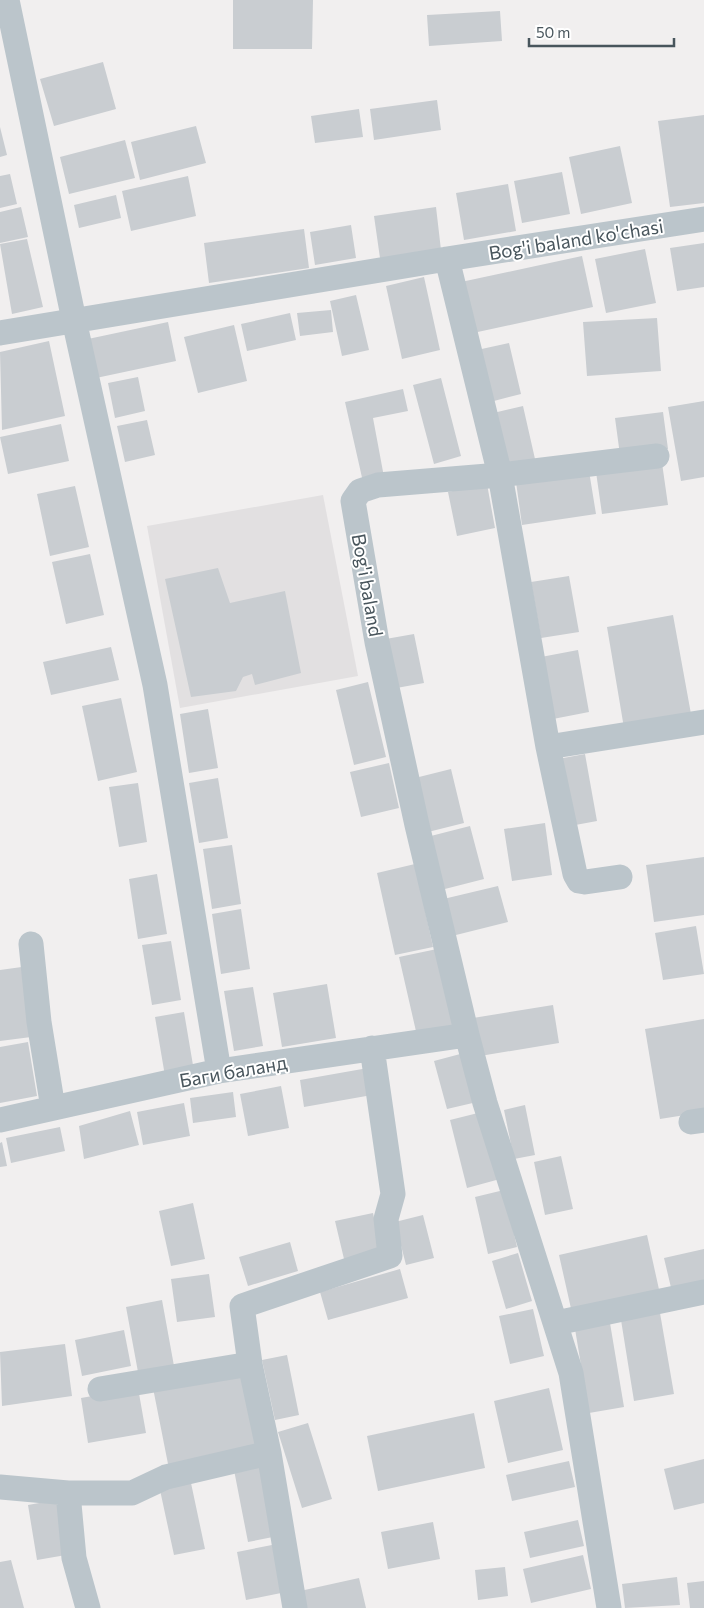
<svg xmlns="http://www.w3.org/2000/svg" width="704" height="1608" font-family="Commissioner,sans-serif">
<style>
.education{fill:#e2e0e1}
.building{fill:#c9cdd1}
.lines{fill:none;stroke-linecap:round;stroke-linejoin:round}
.minor{stroke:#bbc5cb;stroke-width:25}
.labels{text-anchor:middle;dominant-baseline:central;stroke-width:4;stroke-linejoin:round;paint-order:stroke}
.street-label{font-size:19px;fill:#48555c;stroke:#fff}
</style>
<rect width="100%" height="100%" fill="#f1efef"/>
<path class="education" d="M 323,495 L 358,676 L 180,708 L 147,526 Z"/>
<path class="building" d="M 233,0 L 313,0 L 312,49 L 233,49 Z
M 500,11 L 502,41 L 429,46 L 427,15 Z
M 103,62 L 116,109 L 54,126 L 40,79 Z
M 437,100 L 441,130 L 374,140 L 370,109 Z
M 359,109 L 363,137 L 315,143 L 311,116 Z
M 704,115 L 704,203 L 670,207 L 658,121 Z
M 196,126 L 206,163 L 140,180 L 131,142 Z
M 0,127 L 7,155 L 0,157 Z
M 125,140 L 135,178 L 69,194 L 60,157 Z
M 620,146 L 632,203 L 581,214 L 569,157 Z
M 562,172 L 570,214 L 522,223 L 514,181 Z
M 10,174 L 17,204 L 0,208 L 0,176 Z
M 188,176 L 196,216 L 131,231 L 122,191 Z
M 508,184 L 516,231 L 464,240 L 456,193 Z
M 116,195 L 121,218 L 79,228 L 74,205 Z
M 21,207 L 28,237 L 0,243 L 0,212 Z
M 436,207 L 441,250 L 380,258 L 374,216 Z
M 351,225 L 356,258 L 315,265 L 310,232 Z
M 304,229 L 309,268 L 209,283 L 204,243 Z
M 27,239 L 43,307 L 12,314 L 0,244 Z
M 704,243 L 704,287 L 677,291 L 670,248 Z
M 645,249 L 656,303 L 606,313 L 595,259 Z
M 582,256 L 593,307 L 473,333 L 461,282 Z
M 424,277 L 440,350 L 402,359 L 386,286 Z
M 356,295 L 369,350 L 342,356 L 330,301 Z
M 331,310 L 333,332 L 300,336 L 297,313 Z
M 290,313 L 296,340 L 247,351 L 241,324 Z
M 657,318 L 661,371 L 587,376 L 583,322 Z
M 168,322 L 176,361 L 96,378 L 88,339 Z
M 234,325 L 247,381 L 198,393 L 184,337 Z
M 49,341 L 65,416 L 2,430 L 0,352 Z
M 509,343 L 521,394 L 490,402 L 477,350 Z
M 138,377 L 145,411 L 115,418 L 108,383 Z
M 441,378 L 461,456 L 434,464 L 413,385 Z
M 403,389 L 408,411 L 373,418 L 384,477 L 363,482 L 345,402 Z
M 704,401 L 704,477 L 681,481 L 668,407 Z
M 523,406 L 535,459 L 501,467 L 489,414 Z
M 663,412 L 668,449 L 620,455 L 615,418 Z
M 147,420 L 155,455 L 125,462 L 117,426 Z
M 61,424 L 69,461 L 8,474 L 0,437 Z
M 662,463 L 668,505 L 602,514 L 596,472 Z
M 589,471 L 596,514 L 522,525 L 516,482 Z
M 487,484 L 495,528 L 457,536 L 448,492 Z
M 75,486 L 89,547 L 50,556 L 37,494 Z
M 90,554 L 104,615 L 66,624 L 52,562 Z
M 218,568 L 230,603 L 285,591 L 301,673 L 255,685 L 252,674 L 243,677 L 236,691 L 191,697 L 165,579 Z
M 569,576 L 579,632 L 541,638 L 531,582 Z
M 673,615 L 691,714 L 624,728 L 607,627 Z
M 414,634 L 424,683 L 391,689 L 380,640 Z
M 111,647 L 119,680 L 51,695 L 43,662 Z
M 578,650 L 589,712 L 553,719 L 541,657 Z
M 368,682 L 386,757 L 354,765 L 336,690 Z
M 121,698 L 137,772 L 98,781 L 82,706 Z
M 208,709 L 218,768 L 189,773 L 180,714 Z
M 585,754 L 597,821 L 570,826 L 558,759 Z
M 389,763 L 399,808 L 361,817 L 350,772 Z
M 451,769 L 464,823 L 424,833 L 411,779 Z
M 218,778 L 228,838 L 199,843 L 189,783 Z
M 138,783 L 147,842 L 119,847 L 109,787 Z
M 545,823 L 552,875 L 512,881 L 504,829 Z
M 470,826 L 484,879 L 437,891 L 423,838 Z
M 232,845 L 241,904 L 212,909 L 203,849 Z
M 704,857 L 704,915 L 654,922 L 646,865 Z
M 415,864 L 433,947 L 395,955 L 377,873 Z
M 157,874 L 167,934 L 138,939 L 129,879 Z
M 498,886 L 508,922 L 444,938 L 435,901 Z
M 241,909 L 250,969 L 221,974 L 212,914 Z
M 696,926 L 704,974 L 663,980 L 655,933 Z
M 171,941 L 181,1000 L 152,1005 L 142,945 Z
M 437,949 L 455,1031 L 418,1040 L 399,957 Z
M 29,966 L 39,1036 L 0,1041 L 0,970 Z
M 327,984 L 336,1038 L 282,1047 L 273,993 Z
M 253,987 L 263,1046 L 234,1051 L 224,991 Z
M 553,1005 L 559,1043 L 480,1056 L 473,1018 Z
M 184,1012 L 194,1071 L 165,1076 L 155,1017 Z
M 704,1019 L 704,1112 L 660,1119 L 645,1029 Z
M 28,1042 L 37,1096 L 0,1103 L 0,1047 Z
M 464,1053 L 477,1102 L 447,1109 L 434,1061 Z
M 368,1068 L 372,1095 L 304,1107 L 300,1080 Z
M 281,1086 L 289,1128 L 248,1136 L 240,1094 Z
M 233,1092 L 236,1117 L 193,1123 L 190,1098 Z
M 184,1103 L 190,1136 L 143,1145 L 137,1112 Z
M 525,1105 L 535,1155 L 514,1159 L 504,1110 Z
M 130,1111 L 139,1145 L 84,1159 L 79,1126 Z
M 482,1112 L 500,1179 L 467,1188 L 450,1120 Z
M 60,1127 L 65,1151 L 11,1163 L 6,1138 Z
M 2,1142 L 7,1166 L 0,1167 L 0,1143 Z
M 561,1156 L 573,1209 L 545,1215 L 534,1162 Z
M 504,1190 L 517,1247 L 488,1254 L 475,1197 Z
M 193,1203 L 205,1259 L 171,1266 L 159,1211 Z
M 373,1213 L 381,1251 L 344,1259 L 335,1221 Z
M 423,1215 L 434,1258 L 406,1265 L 395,1222 Z
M 647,1235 L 660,1294 L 572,1313 L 559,1255 Z
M 290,1242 L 298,1271 L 248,1286 L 239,1257 Z
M 704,1249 L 704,1289 L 673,1296 L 664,1258 Z
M 518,1253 L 532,1301 L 506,1309 L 492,1261 Z
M 400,1269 L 408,1298 L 328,1320 L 320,1292 Z
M 209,1274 L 215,1317 L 177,1322 L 171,1279 Z
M 162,1300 L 174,1366 L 138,1372 L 126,1307 Z
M 533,1309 L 544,1356 L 510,1364 L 499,1316 Z
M 660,1313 L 674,1394 L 634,1401 L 621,1320 Z
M 610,1323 L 624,1407 L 589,1413 L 575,1329 Z
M 124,1330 L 131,1366 L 82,1376 L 75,1340 Z
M 65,1344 L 72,1396 L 2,1406 L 0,1352 Z
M 287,1355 L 299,1415 L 275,1420 L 262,1360 Z
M 246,1370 L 263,1450 L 169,1469 L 153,1388 Z
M 138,1388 L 146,1433 L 88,1443 L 81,1398 Z
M 549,1388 L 563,1450 L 508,1463 L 494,1401 Z
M 474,1413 L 485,1468 L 378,1491 L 367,1436 Z
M 308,1423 L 332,1499 L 302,1508 L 278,1432 Z
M 704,1459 L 704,1503 L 674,1510 L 664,1469 Z
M 569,1461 L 575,1487 L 512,1501 L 506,1475 Z
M 264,1464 L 278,1536 L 248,1542 L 234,1470 Z
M 191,1483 L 205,1549 L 174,1555 L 160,1490 Z
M 56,1500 L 66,1555 L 37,1560 L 28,1505 Z
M 578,1520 L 584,1546 L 530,1558 L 524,1532 Z
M 433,1522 L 440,1559 L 388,1569 L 381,1532 Z
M 277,1544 L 286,1592 L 246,1600 L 237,1552 Z
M 583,1555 L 591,1589 L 531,1603 L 523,1569 Z
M 11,1560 L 24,1608 L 0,1608 L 0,1562 Z
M 505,1567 L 508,1596 L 478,1600 L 475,1570 Z
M 677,1577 L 680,1605 L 625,1608 L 622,1584 Z
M 359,1578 L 366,1608 L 304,1608 L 300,1591 Z
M 704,1581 L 704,1608 L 690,1608 L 687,1583 Z"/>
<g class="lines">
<path class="minor" d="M 7,0 L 74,320 L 155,685 L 219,1071
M 447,259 L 500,475 L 378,485 L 360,491 L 353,501 L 377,642 L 417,825 L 467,1035 L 485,1103 L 571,1373 L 609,1608
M 0,333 L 447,259 L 704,219
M 548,747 L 704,722
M 620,877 L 585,882 L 579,881 L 575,874 L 548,747 L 500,475 L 657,456
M 31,944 L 39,1022 L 53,1108
M 0,1120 L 219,1071 L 467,1035
M 691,1122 L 704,1120
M 556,1323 L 704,1292
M 100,1389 L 250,1364
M 0,1487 L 68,1493
M 88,1608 L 74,1558 L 68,1493 L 132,1493 L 166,1477 L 269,1453
M 295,1608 L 269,1453 L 250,1364 L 242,1306 L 390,1256 L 386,1219 L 393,1194 L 372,1048"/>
</g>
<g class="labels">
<g class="street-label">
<text transform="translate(576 239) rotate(-9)">Bog'i baland ko'chasi</text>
<text transform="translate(368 585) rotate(80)">Bog'i baland</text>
<text transform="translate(233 1071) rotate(-10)">Баги баланд</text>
</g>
</g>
<path d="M529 38v8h145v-8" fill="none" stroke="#48555c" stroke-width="2.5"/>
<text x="536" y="38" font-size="15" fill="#48555c" stroke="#ffffff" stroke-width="4" paint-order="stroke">50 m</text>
</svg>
